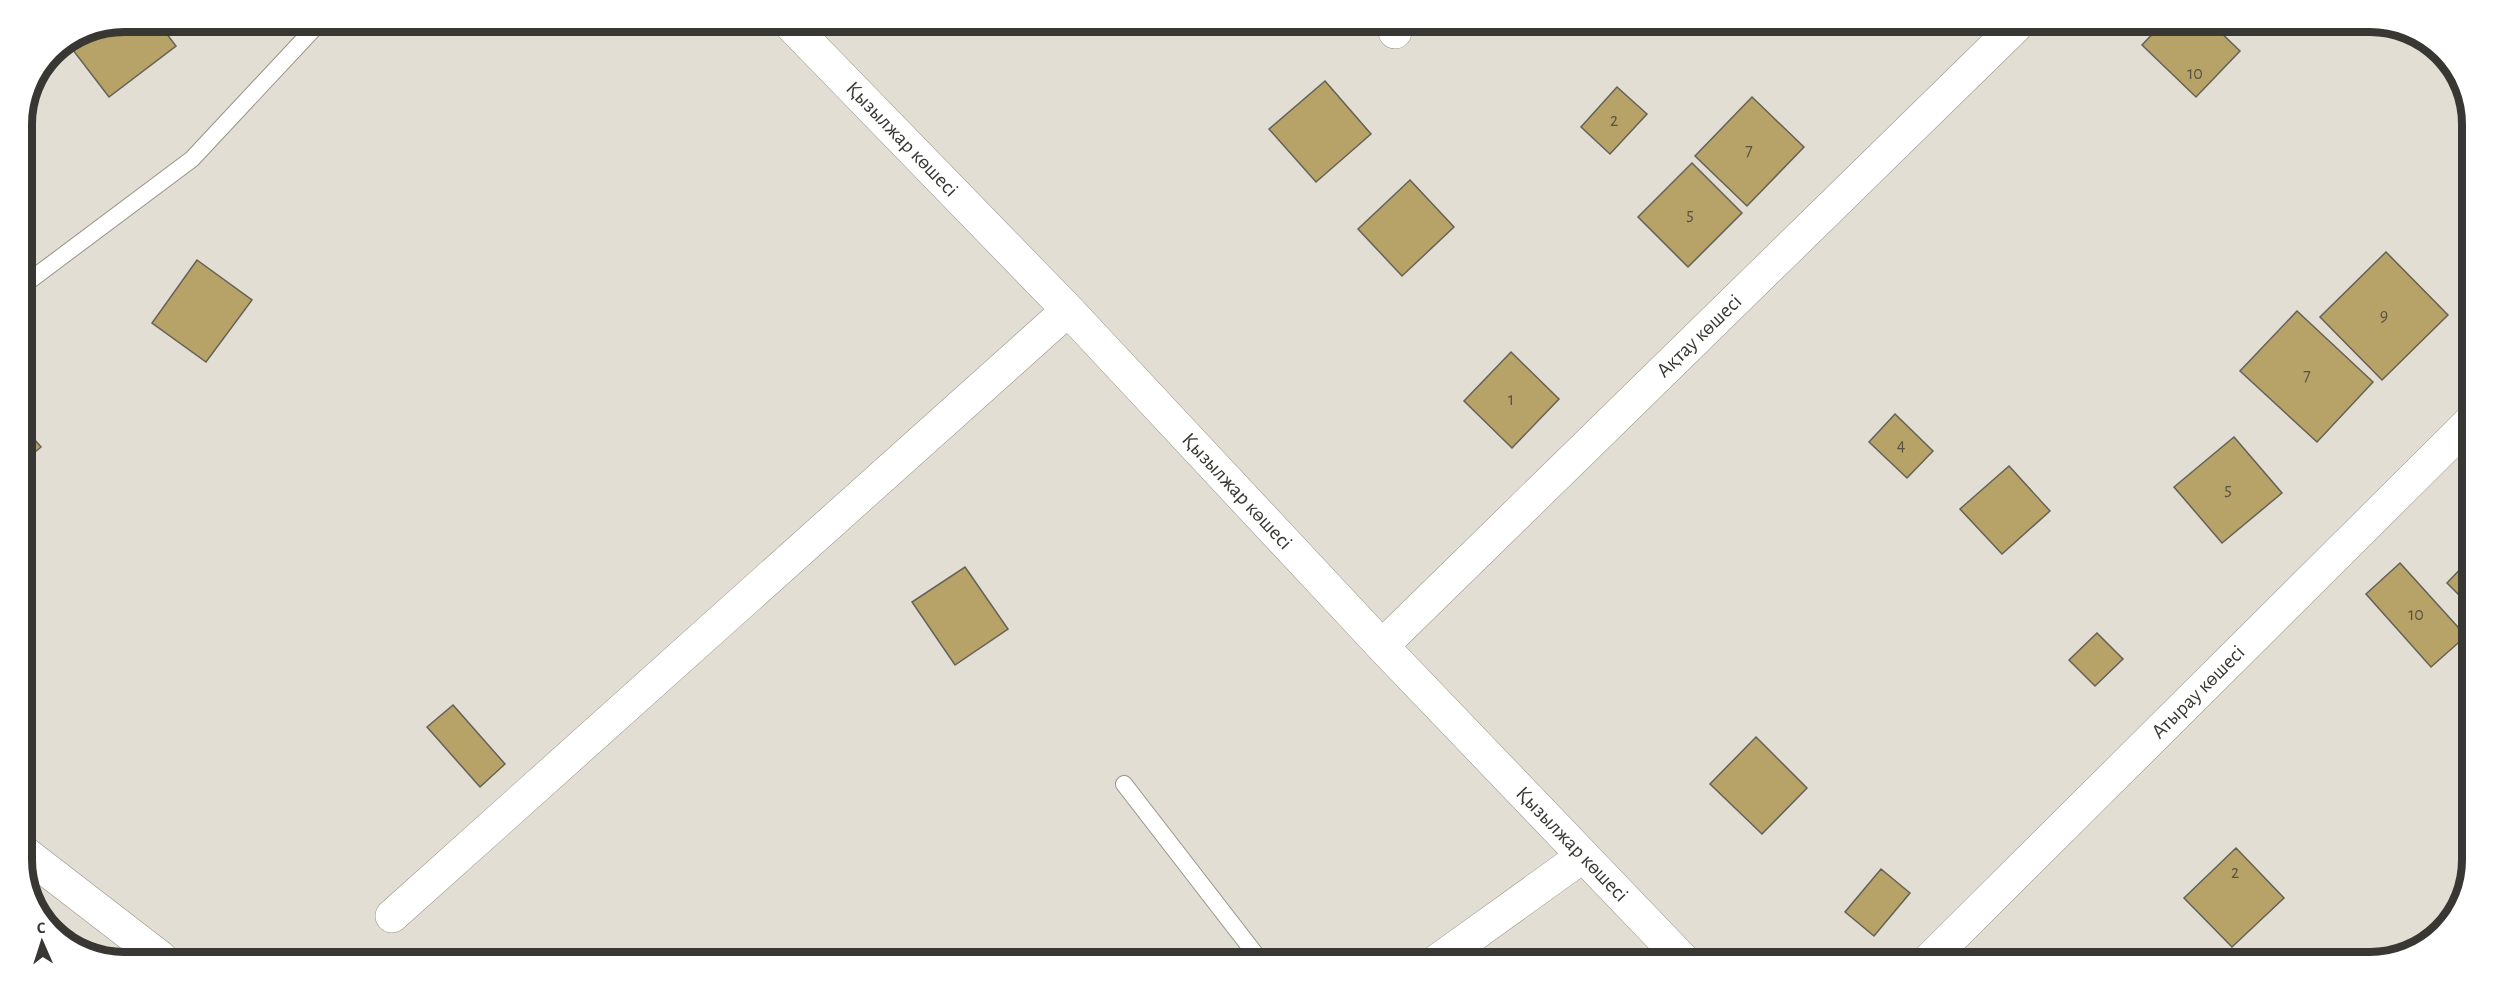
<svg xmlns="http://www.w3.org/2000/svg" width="2493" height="984" font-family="'Alegreya Sans',sans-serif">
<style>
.building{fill:#b7a268;stroke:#646157;stroke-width:1.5}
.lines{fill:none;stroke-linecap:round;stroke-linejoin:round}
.service-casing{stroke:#979389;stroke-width:18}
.minor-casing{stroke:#979389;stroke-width:34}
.tertiary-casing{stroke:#979389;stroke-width:34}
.service{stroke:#fff;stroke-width:16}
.minor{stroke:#fff;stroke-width:33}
.tertiary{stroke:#fff;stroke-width:33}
.labels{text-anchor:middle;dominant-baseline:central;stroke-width:6;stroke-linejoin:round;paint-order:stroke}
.number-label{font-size:18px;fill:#585240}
.street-label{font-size:21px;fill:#393733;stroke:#fff}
.rim{fill:none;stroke:#393733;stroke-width:8}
</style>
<rect width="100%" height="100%" fill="#e2ded3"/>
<path class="building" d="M 124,21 L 157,21 L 176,46 L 109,97 L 66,41 L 85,29 Z
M 2160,26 L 2214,26 L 2240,51 L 2196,97 L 2142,45 Z
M 1325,81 L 1371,134 L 1316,182 L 1269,129 Z
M 1617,87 L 1647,114 L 1610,154 L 1581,127 Z
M 1752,97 L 1804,147 L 1747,206 L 1695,156 Z
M 1692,163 L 1742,213 L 1688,267 L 1638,217 Z
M 1410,180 L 1454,227 L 1402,276 L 1358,229 Z
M 2386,252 L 2448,315 L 2382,380 L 2320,317 Z
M 197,260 L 252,300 L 206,362 L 152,323 Z
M 2297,311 L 2373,382 L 2317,442 L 2240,371 Z
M 1511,352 L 1559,399 L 1512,448 L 1464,401 Z
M 1895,414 L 1933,451 L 1907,478 L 1869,442 Z
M 21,424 L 41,447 L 21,464 Z
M 2234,437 L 2282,493 L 2222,543 L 2174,487 Z
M 2009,466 L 2050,511 L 2002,554 L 1960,509 Z
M 2469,560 L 2468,604 L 2447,583 Z
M 2400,563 L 2466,636 L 2431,667 L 2366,594 Z
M 965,567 L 1008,629 L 955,665 L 912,602 Z
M 2097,633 L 2123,659 L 2095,686 L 2069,660 Z
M 453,705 L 505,764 L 480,787 L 427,727 Z
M 1756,737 L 1807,788 L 1762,834 L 1710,784 Z
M 2236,848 L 2284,898 L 2232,947 L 2184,898 Z
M 1881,869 L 1910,893 L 1874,936 L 1845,912 Z
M 2070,951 L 2083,962 L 2059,962 Z"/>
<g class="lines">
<defs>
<path id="service" d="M 21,287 L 192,159 L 321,21
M 1124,784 L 1260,960"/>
<path id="minor" d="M 789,23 L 1068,310 L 1382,646 L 1684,961
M 1395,32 L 1397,24
M 1382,646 L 2016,26
M 392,916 L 1068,310
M 1437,961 L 1583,856
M 1927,962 L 2470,422"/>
<path id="tertiary" d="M 21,850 L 161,958"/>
</defs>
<use href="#service" class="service-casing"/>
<use href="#minor" class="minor-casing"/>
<use href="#tertiary" class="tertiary-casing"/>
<use href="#service" class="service"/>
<use href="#minor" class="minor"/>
<use href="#tertiary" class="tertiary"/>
</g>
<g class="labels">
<g class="number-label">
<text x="2195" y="74">10</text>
<text x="1614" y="121">2</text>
<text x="1749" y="151">7</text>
<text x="1690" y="215">5</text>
<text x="2384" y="316">9</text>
<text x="2307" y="376">7</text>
<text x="1511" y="400">1</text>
<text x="1901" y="446">4</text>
<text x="2228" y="490">5</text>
<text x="2416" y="615">10</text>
<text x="2235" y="873">2</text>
</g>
<g class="street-label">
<text transform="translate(902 139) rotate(46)">Қызылжар көшесі</text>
<text transform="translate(1699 336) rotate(-44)">Ақтау көшесі</text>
<text transform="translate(1237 491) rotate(47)">Қызылжар көшесі</text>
<text transform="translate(2198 692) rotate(-45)">Атырау көшесі</text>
<text transform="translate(1572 844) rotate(46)">Қызылжар көшесі</text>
</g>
</g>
<path d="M0 0H2493V984H0ZM124 32H2370A92 92 0 0 1 2462 124V860A92 92 0 0 1 2370 952H124A92 92 0 0 1 32 860V124A92 92 0 0 1 124 32Z" fill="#fff" fill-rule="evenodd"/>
<path class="rim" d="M124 32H2370A92 92 0 0 1 2462 124V860A92 92 0 0 1 2370 952H124A92 92 0 0 1 32 860V124A92 92 0 0 1 124 32Z"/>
<g transform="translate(42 942) rotate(357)" stroke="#ffffff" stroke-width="4.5" paint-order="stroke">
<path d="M0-4.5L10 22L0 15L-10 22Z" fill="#393733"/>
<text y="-9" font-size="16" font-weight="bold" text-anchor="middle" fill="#393733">С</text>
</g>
</svg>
